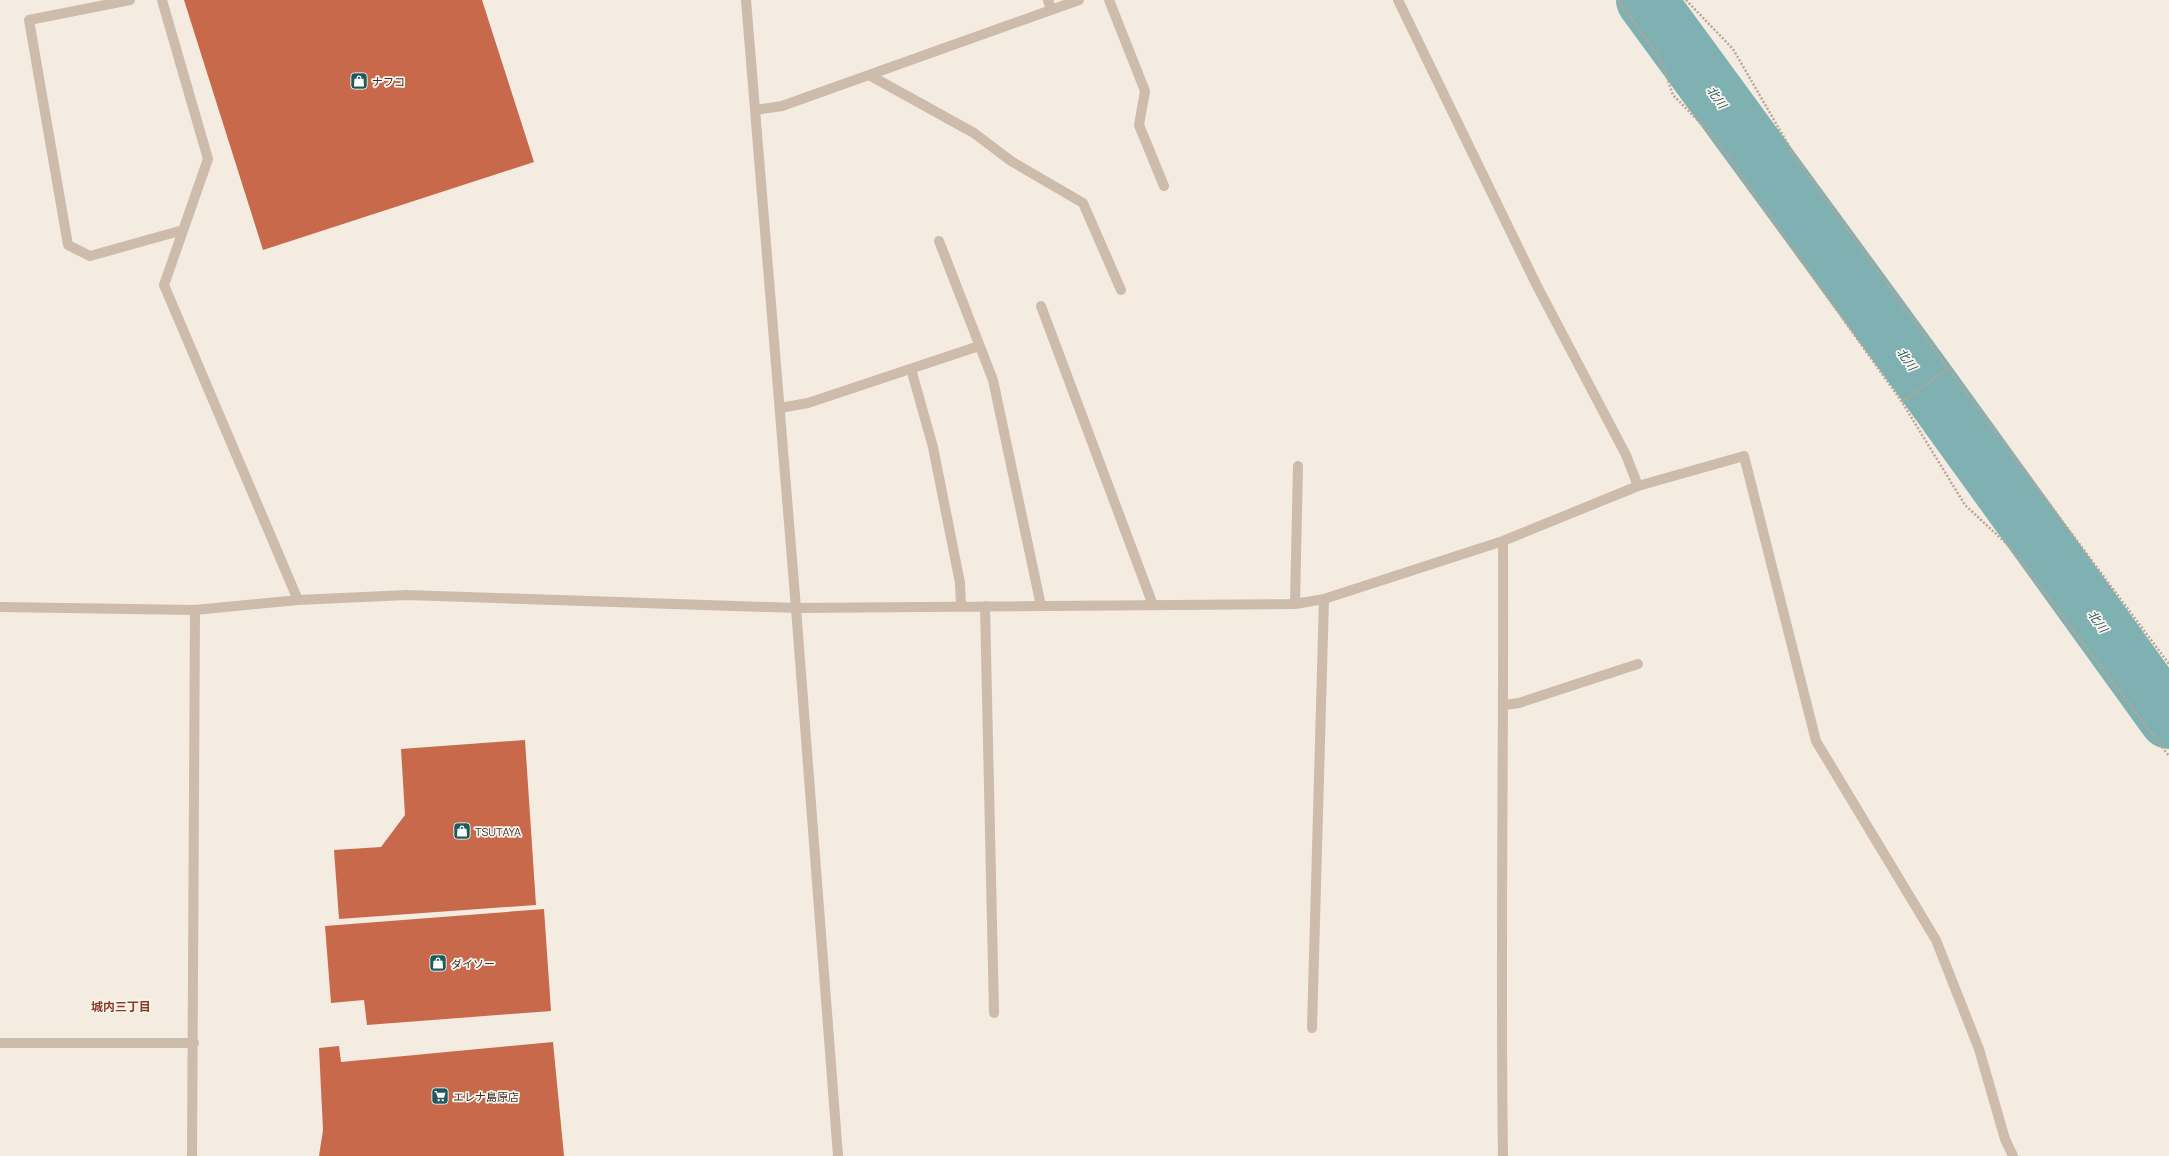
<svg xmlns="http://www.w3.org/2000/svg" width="2169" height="1156" font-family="Manrope,'Noto Sans JP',sans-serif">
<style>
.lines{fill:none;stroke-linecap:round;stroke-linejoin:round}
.river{stroke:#7fb0b2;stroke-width:60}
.building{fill:#c8694b}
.path{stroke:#b9a596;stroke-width:2.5;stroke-dasharray:2 2;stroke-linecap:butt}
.minor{stroke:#cdbbac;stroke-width:10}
.tertiary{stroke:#cdbbac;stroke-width:10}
.labels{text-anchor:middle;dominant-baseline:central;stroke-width:3.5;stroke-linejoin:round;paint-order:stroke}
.poi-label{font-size:11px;fill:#3b302b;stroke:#fbf5ee;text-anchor:start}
.water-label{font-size:12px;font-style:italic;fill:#1f5a5e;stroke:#fbf5ee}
.neighbourhood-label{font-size:12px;font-weight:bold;fill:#8c3b22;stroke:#fbf5ee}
</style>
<rect width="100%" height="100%" fill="#f4ebe1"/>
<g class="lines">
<path class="river" d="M 1646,0 L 1922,377 L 2169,719"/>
</g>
<path class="building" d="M 184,0 L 482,0 L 534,162 L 263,250 Z
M 525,740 L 536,905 L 339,919 L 334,850 L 381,847 L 405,815 L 401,749 Z
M 544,909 L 551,1011 L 367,1025 L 364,1000 L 331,1003 L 325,926 Z
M 553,1042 L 564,1156 L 319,1156 L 323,1130 L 319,1048 L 339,1046 L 341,1062 Z"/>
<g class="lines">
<path class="path" d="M 1618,0 L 1660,58 L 1673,95 L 1713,136 L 1902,402 L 1965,505 L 2009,546 L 2169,756
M 1686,0 L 1733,49 L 1796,158 L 1948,368 L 2169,664
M 1902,402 L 1948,368"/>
<path class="minor" d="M 130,0 L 29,20 L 68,245 L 90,256 L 183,230
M 162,0 L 208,159 L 164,285 L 298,600
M 1048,0 L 1051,10
M 1109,0 L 1145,91 L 1139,125 L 1164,186
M 1398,0 L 1536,284 L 1626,455 L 1638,486
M 869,75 L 974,133 L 1011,161 L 1083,203 L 1121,290
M 755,110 L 782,106 L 1079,0
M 939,241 L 993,380 L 1041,606
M 1041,306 L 1153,605
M 911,369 L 933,447 L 960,583 L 961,606
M 780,408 L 808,403 L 979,346
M 1295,604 L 1298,466
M 985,606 L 994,1013
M 0,607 L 195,610 L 298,600 L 407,595 L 796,608 L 1295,604 L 1324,599 L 1503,541 L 1638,486 L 1744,456 L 1816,741 L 1936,940 L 1979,1049 L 2005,1139 L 2013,1156
M 1504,705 L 1519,703 L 1638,664
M 1312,1028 L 1324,599
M 0,1043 L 194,1043
M 192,1156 L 195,610
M 1503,1156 C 1500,951 1504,746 1503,541"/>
<path class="tertiary" d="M 746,0 L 796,608 L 838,1156"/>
</g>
<defs>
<symbol id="shop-square" viewBox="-11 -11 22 22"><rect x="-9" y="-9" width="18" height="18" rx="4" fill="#1f5a5e" stroke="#fbf5ee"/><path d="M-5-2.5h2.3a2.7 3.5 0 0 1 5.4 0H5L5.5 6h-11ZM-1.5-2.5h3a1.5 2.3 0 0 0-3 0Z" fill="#fff"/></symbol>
<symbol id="supermarket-square" viewBox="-11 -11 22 22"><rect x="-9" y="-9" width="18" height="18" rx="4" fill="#1f5a5e" stroke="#fbf5ee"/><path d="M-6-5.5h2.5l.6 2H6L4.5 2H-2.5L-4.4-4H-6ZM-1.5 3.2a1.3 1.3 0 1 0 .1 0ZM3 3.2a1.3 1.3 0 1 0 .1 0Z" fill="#fff"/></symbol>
</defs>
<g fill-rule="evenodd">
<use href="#shop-square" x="349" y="71" width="20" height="20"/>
<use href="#shop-square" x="452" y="821" width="20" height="20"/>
<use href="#shop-square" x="428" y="953" width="20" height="20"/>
<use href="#supermarket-square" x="430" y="1086" width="20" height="20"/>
</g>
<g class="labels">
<g class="poi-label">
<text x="372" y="81">ナフコ</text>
<text x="475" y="831">TSUTAYA</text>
<text x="451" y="963">ダイソー</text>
<text x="453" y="1096">エレナ島原店</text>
</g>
<g class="water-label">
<text transform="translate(1717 97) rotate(54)">北川</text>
<text transform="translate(1907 359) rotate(54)">北川</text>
<text transform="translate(2098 621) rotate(54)">北川</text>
</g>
<g class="neighbourhood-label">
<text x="121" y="1006">城内三丁目</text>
</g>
</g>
</svg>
